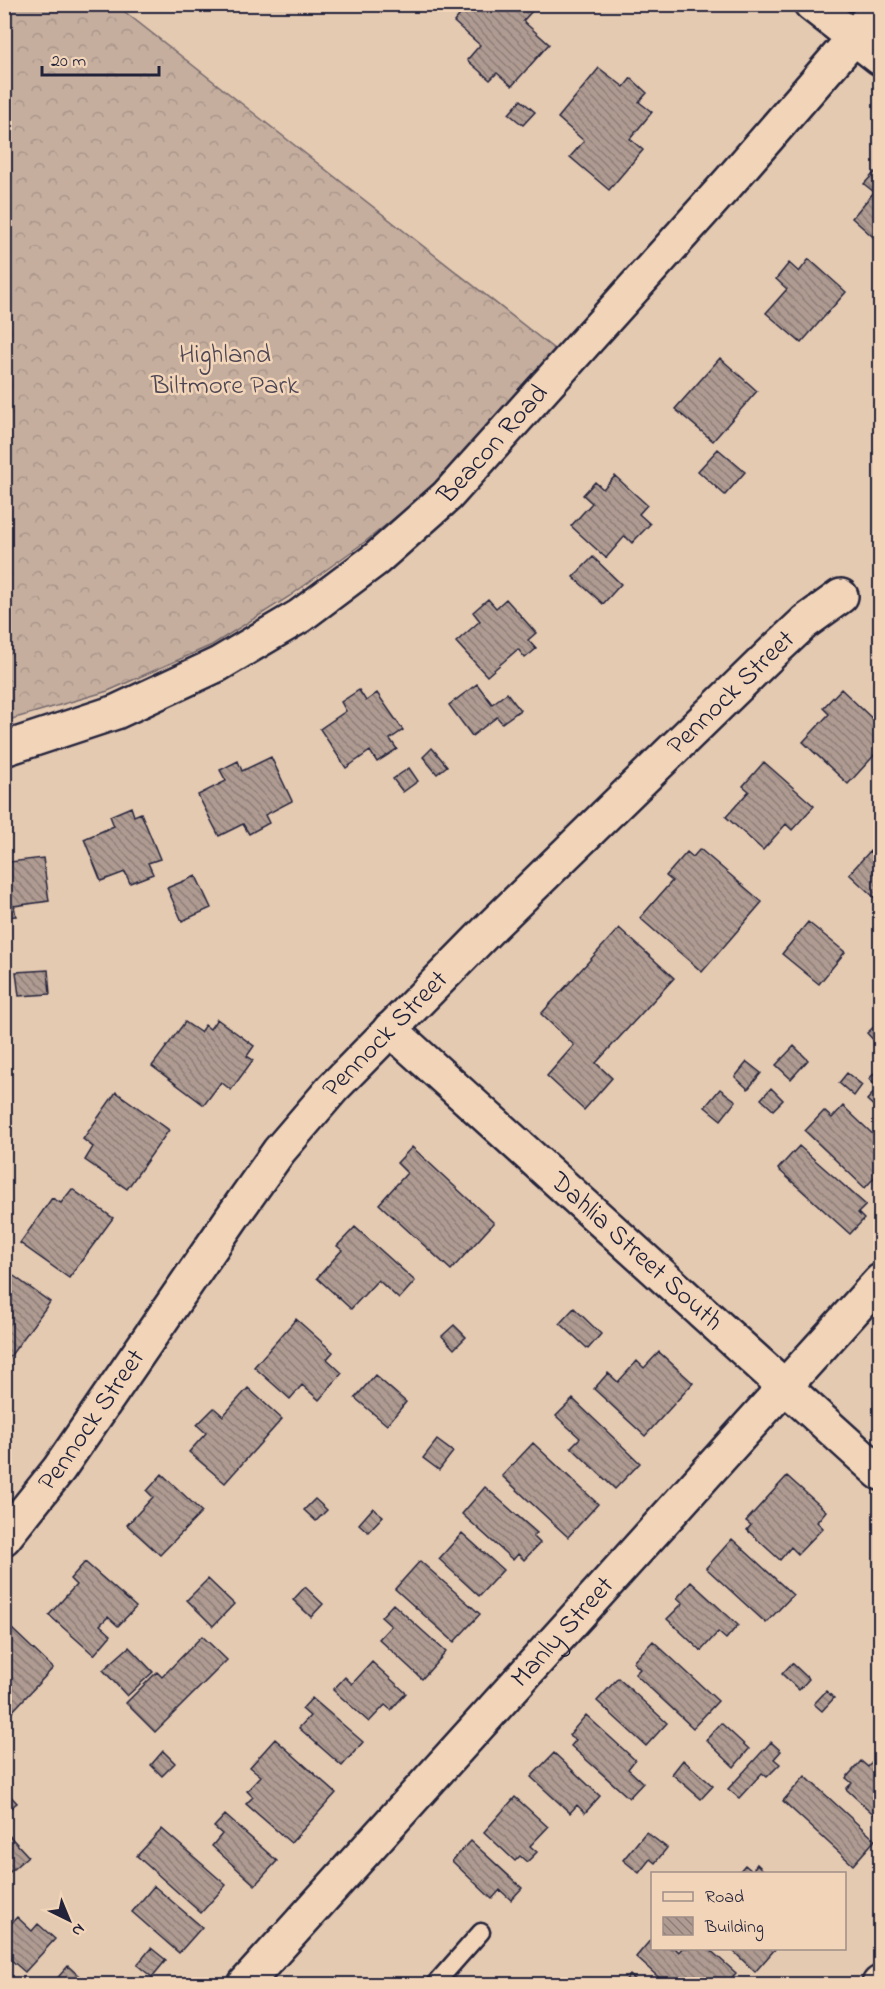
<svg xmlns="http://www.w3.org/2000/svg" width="885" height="1989" font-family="'Indie Flower',sans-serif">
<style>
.forest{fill:url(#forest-crowns);stroke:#74686c;stroke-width:1.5}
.building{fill:url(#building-back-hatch);stroke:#22223b;stroke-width:1.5}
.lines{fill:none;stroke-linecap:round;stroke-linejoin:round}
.lane-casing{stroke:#22223b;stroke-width:21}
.street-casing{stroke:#22223b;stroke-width:38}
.primary-casing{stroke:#22223b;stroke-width:38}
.lane{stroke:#f2d5b9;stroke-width:16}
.street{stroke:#f2d5b9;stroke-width:33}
.primary{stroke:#f2d5b9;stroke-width:33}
.labels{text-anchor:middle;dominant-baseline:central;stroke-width:5;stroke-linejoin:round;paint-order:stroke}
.park-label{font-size:27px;fill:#4b4554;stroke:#f2d5b9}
.street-label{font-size:27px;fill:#22223b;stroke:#f2d5b9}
</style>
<defs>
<pattern id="forest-crowns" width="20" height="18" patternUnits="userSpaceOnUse" patternTransform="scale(1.5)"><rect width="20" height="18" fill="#c5ae9e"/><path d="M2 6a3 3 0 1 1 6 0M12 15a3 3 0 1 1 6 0" fill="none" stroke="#a99589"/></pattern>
<pattern id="building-back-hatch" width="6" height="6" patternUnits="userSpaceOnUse" patternTransform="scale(1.5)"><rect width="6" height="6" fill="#af9b91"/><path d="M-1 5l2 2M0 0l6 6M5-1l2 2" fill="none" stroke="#8e7e78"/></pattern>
</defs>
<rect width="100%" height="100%" fill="#e5cab2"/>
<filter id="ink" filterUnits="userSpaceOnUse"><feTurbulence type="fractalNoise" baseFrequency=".0167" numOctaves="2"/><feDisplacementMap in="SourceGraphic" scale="12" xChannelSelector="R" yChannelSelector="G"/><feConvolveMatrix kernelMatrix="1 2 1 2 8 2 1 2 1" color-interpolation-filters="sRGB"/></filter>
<g filter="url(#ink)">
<path class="forest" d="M 5,5 L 116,5 L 558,352 L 439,482 L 366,541 L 290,596 L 212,645 L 108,691 L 5,721 Z"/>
<path class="building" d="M 469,4 L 527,4 L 533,10 L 523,21 L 549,44 L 512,86 L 497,73 L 490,80 L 467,60 L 480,45 L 454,22 Z
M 599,68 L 624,87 L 631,78 L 647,93 L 639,102 L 652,112 L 630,139 L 643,150 L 609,190 L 570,157 L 584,141 L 558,118 Z
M 521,100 L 535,112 L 523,125 L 509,114 Z
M 875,172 L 880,176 L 880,243 L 852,218 L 874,192 L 864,184 Z
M 809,259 L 846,292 L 801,343 L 766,313 L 787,289 L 776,279 L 789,263 L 799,272 Z
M 720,358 L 757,391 L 713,441 L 675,409 Z
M 718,449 L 745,472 L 725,495 L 698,471 Z
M 615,476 L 647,505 L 639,514 L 650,524 L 632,543 L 625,536 L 606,558 L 571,526 L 592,503 L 583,495 L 595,482 L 603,489 Z
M 593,557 L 621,584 L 603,604 L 573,577 Z
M 488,599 L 496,608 L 506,599 L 536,633 L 528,640 L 536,649 L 525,658 L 518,649 L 487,676 L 456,642 L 480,621 L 473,612 Z
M 477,684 L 492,704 L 507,693 L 520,710 L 502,723 L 497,717 L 472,736 L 449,705 Z
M 841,689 L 880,726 L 880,749 L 848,784 L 803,742 L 829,714 L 823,708 Z
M 359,690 L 366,701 L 377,693 L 403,730 L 390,739 L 397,749 L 377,762 L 370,751 L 346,768 L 320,729 L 346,711 L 341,702 Z
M 432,748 L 447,766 L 437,774 L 423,757 Z
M 271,757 L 292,801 L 265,815 L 269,823 L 249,834 L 243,824 L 219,836 L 198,795 L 226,781 L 220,770 L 238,761 L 242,771 Z
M 764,762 L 814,806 L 792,830 L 786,824 L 763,850 L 726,817 L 749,791 L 743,786 Z
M 409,768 L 418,781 L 403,792 L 393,779 Z
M 131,807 L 134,816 L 141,813 L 160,859 L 148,863 L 153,874 L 130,883 L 125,872 L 101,881 L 84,839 L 114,826 L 110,816 Z
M 4,846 L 8,846 L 10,862 L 43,858 L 49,901 L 14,906 L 16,916 L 4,917 Z
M 700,849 L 762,902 L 702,972 L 640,918 L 672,881 L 666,876 L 687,852 L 693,857 Z
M 870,851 L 880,861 L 880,894 L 876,899 L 849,874 Z
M 196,876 L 211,908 L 182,921 L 167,888 Z
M 808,922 L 845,952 L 819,984 L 782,954 Z
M 619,928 L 674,978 L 596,1063 L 612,1078 L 584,1110 L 547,1076 L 574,1045 L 541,1014 Z
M 48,970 L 50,994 L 19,996 L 16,972 Z
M 217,1019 L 254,1046 L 247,1056 L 253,1060 L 231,1090 L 221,1082 L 204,1105 L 152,1066 L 185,1022 L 200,1032 L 205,1025 L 210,1029 Z
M 877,1024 L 880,1028 L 880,1047 L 867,1033 Z
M 794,1046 L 808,1060 L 791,1079 L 776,1065 Z
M 747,1062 L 761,1073 L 748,1089 L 735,1077 Z
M 880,1067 L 880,1112 L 867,1100 L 878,1088 L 869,1079 Z
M 847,1073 L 862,1085 L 854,1096 L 839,1083 Z
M 771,1088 L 783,1100 L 773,1110 L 761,1099 Z
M 720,1089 L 736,1101 L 721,1120 L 705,1107 Z
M 116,1092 L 169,1130 L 127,1189 L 85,1160 L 93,1147 L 83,1139 Z
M 843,1106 L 880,1141 L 880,1171 L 865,1188 L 805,1131 L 824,1111 L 832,1118 Z
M 799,1146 L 866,1205 L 858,1213 L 864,1219 L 850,1234 L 778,1169 Z
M 412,1147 L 494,1223 L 451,1270 L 379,1204 L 407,1173 L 397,1163 Z
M 72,1189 L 113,1218 L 69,1278 L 20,1243 L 52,1198 L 61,1203 Z
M 355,1227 L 415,1281 L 399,1299 L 378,1280 L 351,1309 L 317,1278 L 342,1250 L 337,1246 Z
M 4,1269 L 50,1302 L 6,1362 L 4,1361 Z
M 574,1308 L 601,1334 L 588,1349 L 560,1323 Z
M 296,1319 L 333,1352 L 327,1359 L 342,1373 L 319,1400 L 302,1385 L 290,1399 L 254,1367 Z
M 454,1325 L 466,1337 L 454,1349 L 442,1336 Z
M 659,1352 L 693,1383 L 645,1436 L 594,1389 L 608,1373 L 618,1382 L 637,1361 L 644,1368 Z
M 375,1375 L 406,1402 L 387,1425 L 355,1398 Z
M 248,1388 L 282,1419 L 225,1483 L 189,1452 L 206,1433 L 197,1425 L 214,1408 L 223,1416 Z
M 573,1399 L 640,1463 L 615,1489 L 571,1447 L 580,1438 L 556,1416 Z
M 437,1440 L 453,1452 L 439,1470 L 423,1458 Z
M 533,1443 L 598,1504 L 568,1537 L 502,1476 Z
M 162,1474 L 202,1512 L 160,1555 L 127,1525 L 153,1497 L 147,1491 Z
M 787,1476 L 826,1511 L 817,1522 L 823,1528 L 798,1554 L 791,1547 L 780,1560 L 747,1530 L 751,1525 L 746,1521 Z
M 485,1487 L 537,1533 L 533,1536 L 540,1543 L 524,1560 L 518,1554 L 513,1560 L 462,1514 Z
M 315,1499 L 327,1510 L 316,1521 L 304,1510 Z
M 373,1508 L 383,1516 L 368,1532 L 359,1524 Z
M 462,1533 L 503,1570 L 479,1596 L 439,1559 Z
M 732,1539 L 793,1595 L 766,1623 L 706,1568 Z
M 420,1561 L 480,1614 L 454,1642 L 395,1589 Z
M 85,1562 L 136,1607 L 118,1626 L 108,1617 L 100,1625 L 111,1635 L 94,1655 L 49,1615 L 76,1585 L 70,1579 Z
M 208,1579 L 234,1604 L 213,1626 L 187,1600 Z
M 691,1582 L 738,1625 L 726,1639 L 718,1632 L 701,1651 L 667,1619 L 683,1603 L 677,1598 Z
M 305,1587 L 323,1604 L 311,1617 L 293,1600 Z
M 393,1604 L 446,1652 L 422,1679 L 379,1639 L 391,1626 L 381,1617 Z
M 12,1629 L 53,1668 L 10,1714 L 4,1709 L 4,1637 Z
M 202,1636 L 227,1660 L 155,1732 L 126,1703 L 157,1672 L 162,1677 Z
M 653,1641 L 718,1701 L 693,1728 L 635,1674 L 640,1669 L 633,1662 Z
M 129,1647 L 153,1672 L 127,1696 L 103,1670 Z
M 372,1662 L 406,1693 L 391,1710 L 385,1705 L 369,1722 L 333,1690 L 345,1677 L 352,1684 Z
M 792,1663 L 809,1679 L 799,1690 L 782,1674 Z
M 618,1678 L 667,1723 L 646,1746 L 597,1701 Z
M 826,1691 L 834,1698 L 822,1711 L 814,1704 Z
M 312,1698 L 363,1742 L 342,1766 L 299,1728 L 310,1716 L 302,1709 Z
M 586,1715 L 635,1760 L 628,1769 L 643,1783 L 629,1798 L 571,1746 L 576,1740 L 569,1735 Z
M 721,1723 L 749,1749 L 734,1767 L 706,1740 Z
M 275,1739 L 336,1793 L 291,1843 L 246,1804 L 253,1797 L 247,1791 L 261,1776 L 250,1767 Z
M 771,1742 L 781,1751 L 774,1759 L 780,1764 L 767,1777 L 762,1773 L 739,1798 L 728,1789 Z
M 163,1751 L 175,1763 L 162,1776 L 151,1765 Z
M 554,1753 L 600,1796 L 585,1813 L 577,1805 L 570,1813 L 531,1777 Z
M 876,1757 L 880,1761 L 880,1820 L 846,1789 L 852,1783 L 846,1778 L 861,1761 L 868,1767 Z
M 683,1760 L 713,1786 L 701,1799 L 672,1774 Z
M 805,1776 L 875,1840 L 853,1865 L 783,1801 Z
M 4,1789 L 17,1803 L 4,1813 Z
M 515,1797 L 548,1827 L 530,1846 L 537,1852 L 527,1862 L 520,1856 L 515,1861 L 484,1832 Z
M 225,1815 L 277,1861 L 255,1885 L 212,1846 L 222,1834 L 214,1827 Z
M 162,1829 L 226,1885 L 201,1913 L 137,1856 Z
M 4,1830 L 28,1856 L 4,1877 Z
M 646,1832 L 667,1848 L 655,1863 L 650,1859 L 639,1873 L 623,1860 Z
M 471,1841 L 522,1888 L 511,1900 L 500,1890 L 492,1899 L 452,1861 Z
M 757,1864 L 767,1874 L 737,1874 L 745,1865 L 752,1871 Z
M 154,1886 L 202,1927 L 179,1953 L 132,1912 Z
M 17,1917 L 32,1931 L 38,1924 L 55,1939 L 25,1972 L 10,1959 L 4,1965 L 4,1931 Z
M 652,1938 L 652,1948 L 675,1948 L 679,1952 L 682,1948 L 708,1948 L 736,1973 L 726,1984 L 666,1984 L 636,1957 Z
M 151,1948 L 166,1960 L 152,1977 L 137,1965 Z
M 730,1948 L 776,1948 L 755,1972 Z
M 68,1966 L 88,1984 L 52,1984 Z
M 630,1975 L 640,1984 L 622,1984 Z"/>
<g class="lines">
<defs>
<path id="lane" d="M 435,1984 L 481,1932"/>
<g id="street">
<path d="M 811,4 L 880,58"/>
<path id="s1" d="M 4,749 L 116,712 L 219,664 L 300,616 L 376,559 L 447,496 L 730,181 L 853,39 L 880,4"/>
<path id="s2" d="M 390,1029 L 880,1473"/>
<path id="s3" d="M 4,1538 L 59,1469 L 231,1219 L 279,1151 L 333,1088 L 493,925 L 773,652 L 805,622 L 841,596"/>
<path id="s4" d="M 245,1984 L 880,1281"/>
</g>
<path id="primary" d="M 879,1984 L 880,1983"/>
</defs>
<use href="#lane" class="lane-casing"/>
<use href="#street" class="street-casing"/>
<use href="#primary" class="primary-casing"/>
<use href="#lane" class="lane"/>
<use href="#street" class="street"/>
<use href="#primary" class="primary"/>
</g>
</g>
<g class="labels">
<g class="park-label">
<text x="225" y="355">Highland<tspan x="225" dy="31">Biltmore Park</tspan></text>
</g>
<g class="street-label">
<text stroke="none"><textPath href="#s1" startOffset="585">Beacon Road</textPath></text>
<text stroke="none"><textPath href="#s3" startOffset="1119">Pennock Street</textPath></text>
<text stroke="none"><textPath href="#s3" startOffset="633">Pennock Street</textPath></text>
<text stroke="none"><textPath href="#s2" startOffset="332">Dahlia Street South</textPath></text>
<text stroke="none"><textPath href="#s3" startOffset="147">Pennock Street</textPath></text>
<text stroke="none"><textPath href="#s4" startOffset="474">Manly Street</textPath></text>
</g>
</g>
<rect width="885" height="1989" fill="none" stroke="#f2d5b9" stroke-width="24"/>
<rect x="12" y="12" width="861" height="1965" fill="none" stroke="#22223b" stroke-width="2" filter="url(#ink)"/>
<rect x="651" y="1872" width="195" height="78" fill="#f2d5b9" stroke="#9f8d87" stroke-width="1.5"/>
<rect x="663" y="1892" width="30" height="9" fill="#f2d5b9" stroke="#9f8d87" stroke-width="1.5"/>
<text x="705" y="1902" font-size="18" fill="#22223b">Road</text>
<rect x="663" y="1917" width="30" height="18" fill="url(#building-back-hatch)" stroke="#9f8d87" stroke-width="1.5"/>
<text x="705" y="1932" font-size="18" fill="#22223b">Building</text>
<g transform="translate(69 1920) rotate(137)" stroke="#f2d5b9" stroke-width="4.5" paint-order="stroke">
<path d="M0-4.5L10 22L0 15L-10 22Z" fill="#22223b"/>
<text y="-9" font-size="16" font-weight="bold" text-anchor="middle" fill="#22223b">N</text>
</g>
<path d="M42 66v9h117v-9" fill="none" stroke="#22223b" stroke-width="3"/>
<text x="51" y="66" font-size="18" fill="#22223b" stroke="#f2d5b9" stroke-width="4.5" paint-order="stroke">20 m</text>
</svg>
